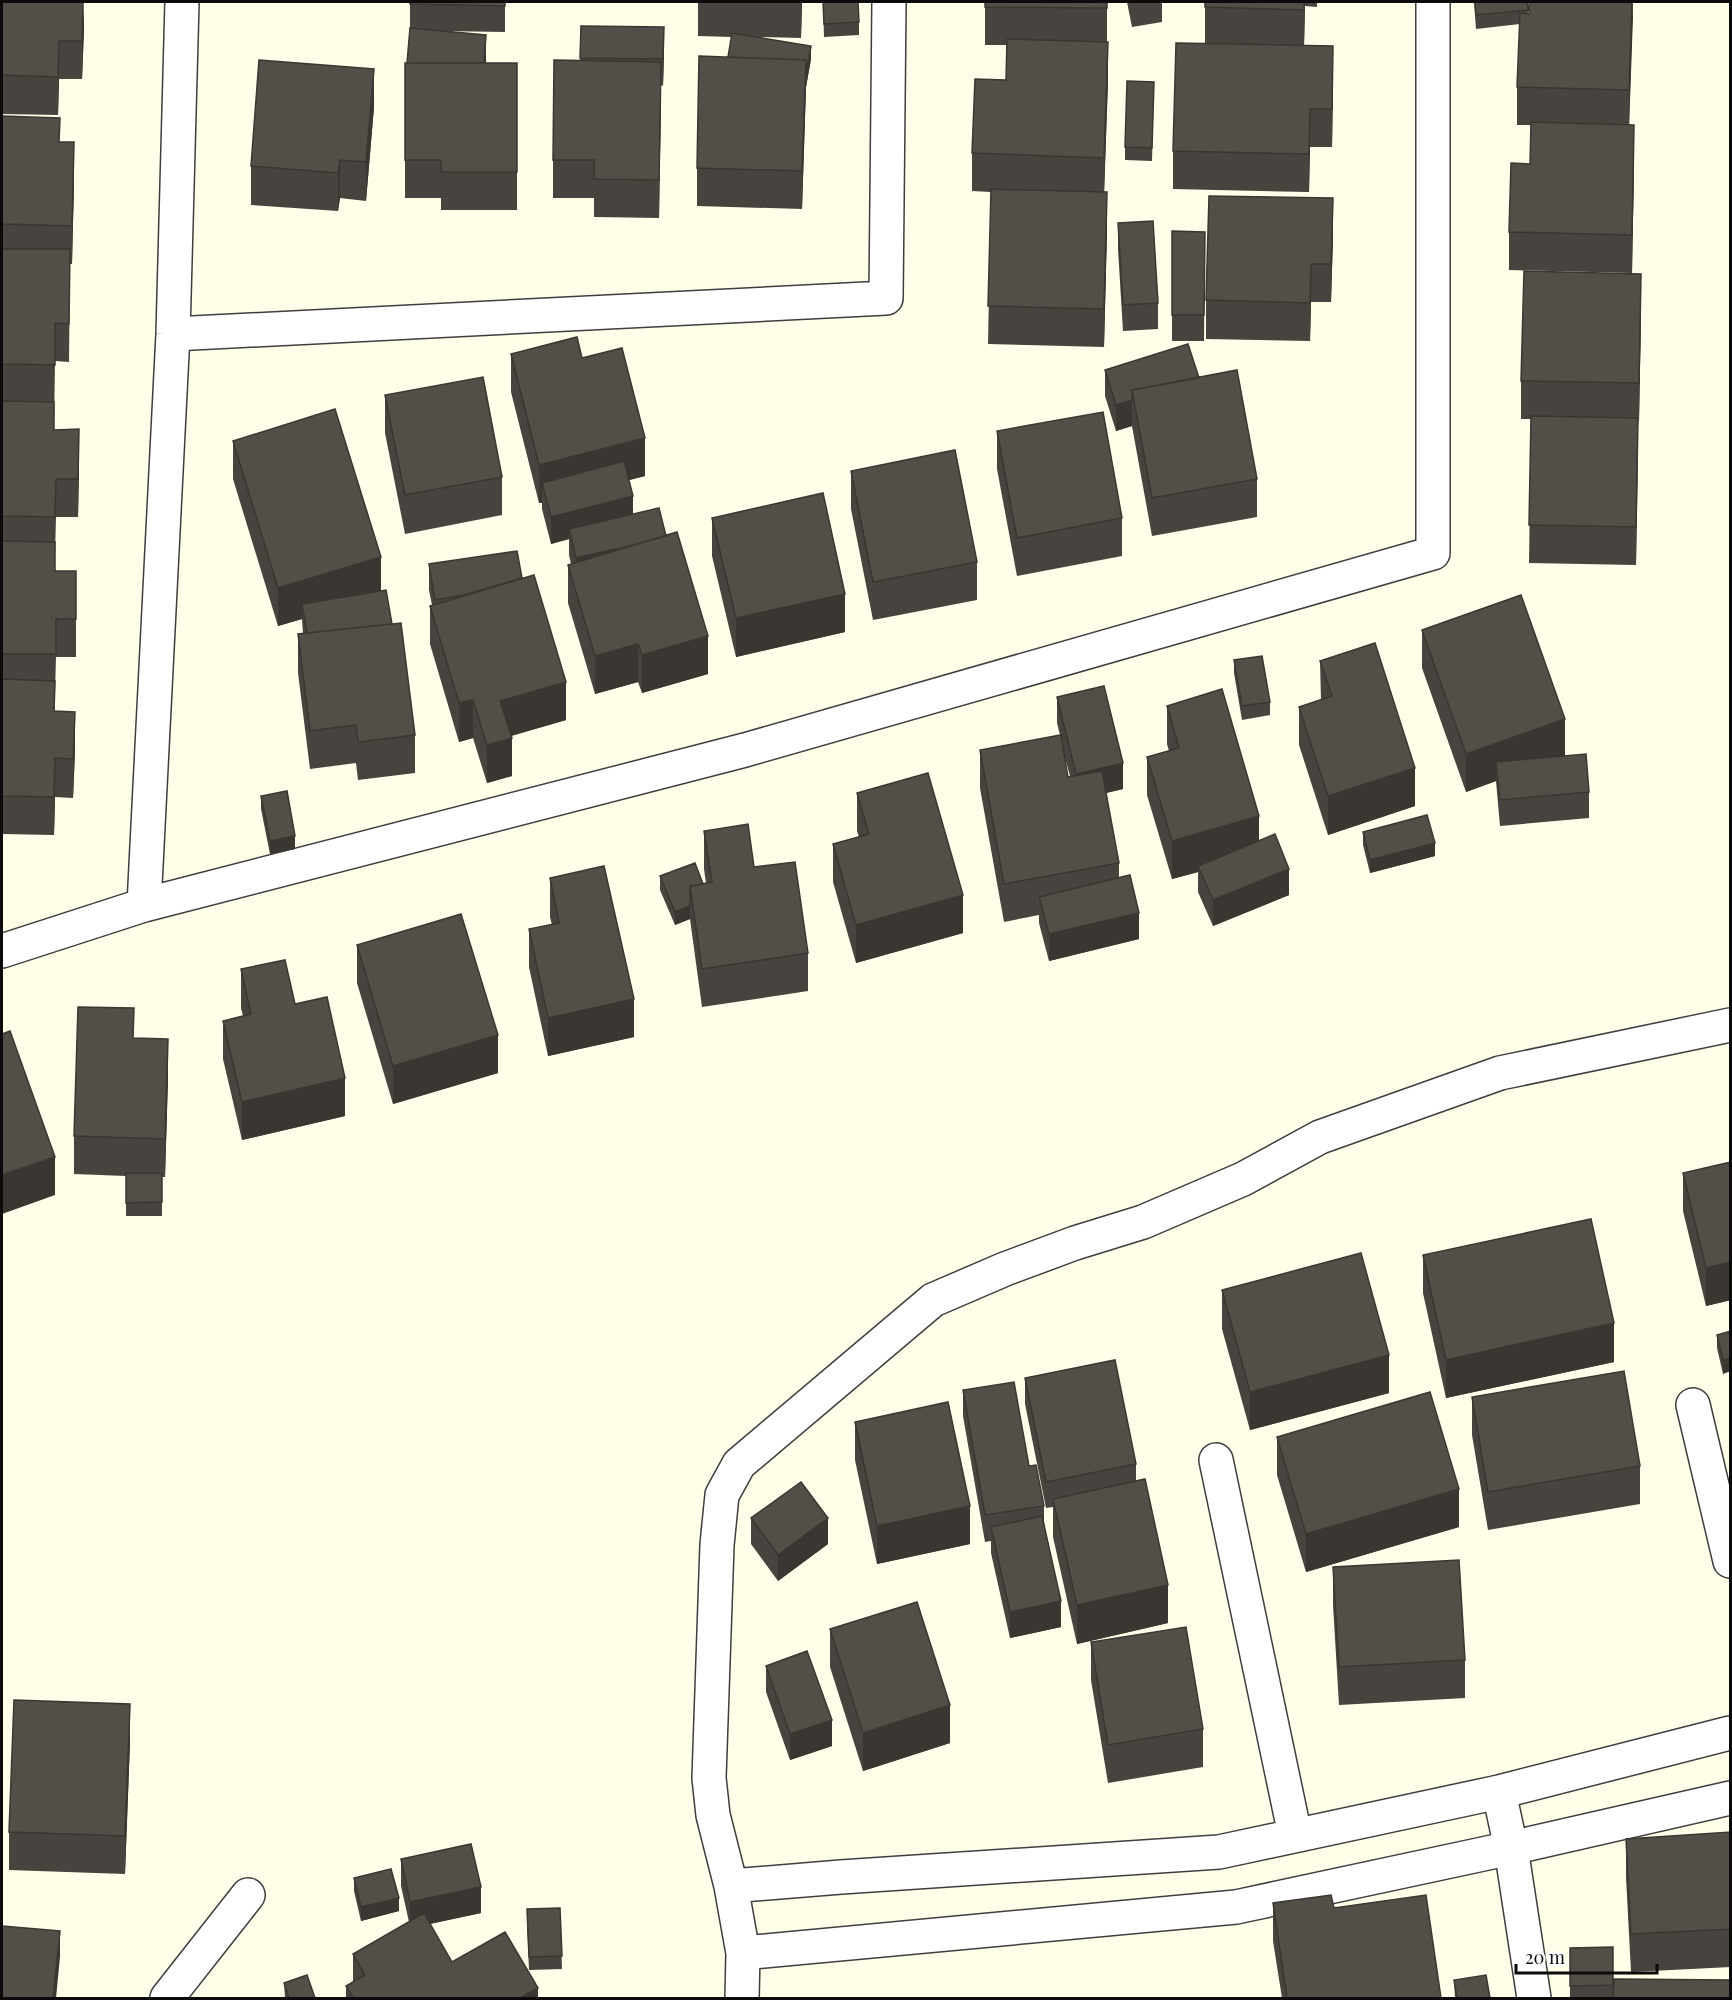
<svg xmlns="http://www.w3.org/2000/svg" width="1732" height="2000" font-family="'Playfair Display',serif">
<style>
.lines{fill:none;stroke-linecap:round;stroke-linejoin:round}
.street-casing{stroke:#3e3e3e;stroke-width:36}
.street{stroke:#fff;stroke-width:33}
.wall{fill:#47433e;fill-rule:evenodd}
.shaded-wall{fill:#3a3732}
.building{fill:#534e48;stroke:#3a3732;stroke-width:1.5}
</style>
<rect width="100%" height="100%" fill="#fefee9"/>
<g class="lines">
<defs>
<path id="street" d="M 173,334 L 886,298 L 889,2
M 144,905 L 173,334 L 182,2
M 2,951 L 144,905 L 745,750 L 1433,553 L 1433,2
M 1693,1405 L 1730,1561
M 1216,1460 L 1295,1835
M 1499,1792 L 1511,1848 L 1534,1998
M 731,1886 L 841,1877 L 1219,1852 L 1499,1792 L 1730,1733
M 743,1953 L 1236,1907 L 1511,1848 L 1730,1798
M 167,1998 L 248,1895
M 742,1998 L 743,1953 L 731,1886 L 713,1815 L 709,1778 L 717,1545 L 722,1495 L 739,1464 L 933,1300 L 1005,1269 L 1075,1243 L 1143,1222 L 1243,1179 L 1320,1137 L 1500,1073 L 1730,1025"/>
</defs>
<use href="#street" class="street-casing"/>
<use href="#street" class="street"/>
</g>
<path class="wall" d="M 2,2 L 84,29 L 82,79 L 59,79 L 58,115 L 2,114 Z
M 410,2 L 505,2 L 505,32 L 441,31 L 486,63 L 517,63 L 517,210 L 441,210 L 441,198 L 405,198 L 405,63 L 407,63 L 410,28 Z
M 698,2 L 802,2 L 801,38 L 759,37 L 811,59 L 806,87 L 802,209 L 697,206 L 697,168 L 728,57 L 732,37 L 698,36 Z
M 823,2 L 859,22 L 859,35 L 824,37 Z
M 985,2 L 1107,2 L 1107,42 L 1108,80 L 1104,192 L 1107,230 L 1104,347 L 988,344 L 991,192 L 972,191 L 972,153 L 1006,80 L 1007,45 L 985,45 Z
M 1127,2 L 1162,2 L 1162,22 L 1132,27 Z
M 1205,2 L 1317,2 L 1317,7 L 1305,6 L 1304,45 L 1333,84 L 1332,147 L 1310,147 L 1309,192 L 1173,189 L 1173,151 L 1205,44 Z
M 1474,2 L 1527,2 L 1528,13 L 1633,2 L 1629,125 L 1634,163 L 1632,273 L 1509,270 L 1509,232 L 1530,164 L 1531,125 L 1517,125 L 1517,87 L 1520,24 L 1476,29 Z
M 581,26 L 664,53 L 663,86 L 661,85 L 659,218 L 594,217 L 594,198 L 553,198 L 553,160 L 580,61 Z
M 1154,82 L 1152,161 L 1125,160 L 1125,147 Z
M 374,107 L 366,201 L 340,198 L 338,211 L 251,205 L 251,166 Z
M 2,116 L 60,142 L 74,181 L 72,264 L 70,264 L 69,362 L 55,361 L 54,430 L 79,468 L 78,517 L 56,517 L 55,555 L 55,571 L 76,571 L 76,657 L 56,657 L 55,692 L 55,711 L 75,750 L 73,798 L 55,797 L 54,835 L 2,834 Z
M 1118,223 L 1158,303 L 1158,329 L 1123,331 L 1118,249 Z
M 1172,231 L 1205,232 L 1204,341 L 1172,341 Z
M 1333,236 L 1331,302 L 1311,302 L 1310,341 L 1206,339 L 1206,300 Z
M 1641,312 L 1639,421 L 1638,421 L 1636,565 L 1529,563 L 1531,419 L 1521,419 L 1521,381 Z
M 511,354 L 582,358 L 645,476 L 629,480 L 633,514 L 666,536 L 708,674 L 642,693 L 638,682 L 595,694 L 568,603 L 568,565 L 571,564 L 569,555 L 569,539 L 551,544 L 542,509 L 542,503 L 539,503 L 511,392 Z
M 1105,370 L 1199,378 L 1257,479 L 1257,517 L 1152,536 L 1132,426 L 1116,431 L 1105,396 Z
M 385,395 L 502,477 L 502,515 L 405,534 L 385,433 Z
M 997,431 L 1122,518 L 1122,556 L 1017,576 L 997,469 Z
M 233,441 L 381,591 L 392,624 L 415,735 L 415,773 L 358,780 L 356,763 L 310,769 L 298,673 L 298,634 L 303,634 L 302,619 L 278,626 L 233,479 Z
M 851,471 L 977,562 L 977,600 L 873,620 L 851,509 Z
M 712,518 L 845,632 L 736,657 L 712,556 Z
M 429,564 L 522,578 L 566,720 L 511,736 L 512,776 L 487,783 L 473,738 L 459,742 L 430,644 L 430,606 L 432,605 L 429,590 Z
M 1422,630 L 1565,756 L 1589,792 L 1589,818 L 1500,826 L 1496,781 L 1466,792 L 1422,668 Z
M 1234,660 L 1270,702 L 1270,715 L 1242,720 L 1234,673 Z
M 1320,661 L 1415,806 L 1328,835 L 1299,745 L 1299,707 L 1321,700 Z
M 1057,697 L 1123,789 L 1106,793 L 1119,863 L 1119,878 L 1139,939 L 1049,961 L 1039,923 L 1039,915 L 1004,922 L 980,788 L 980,750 L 1060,735 L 1057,723 ZM 1063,750 L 1070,776 L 1068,777 Z
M 1167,706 L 1259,841 L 1289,895 L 1213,926 L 1198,892 L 1198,872 L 1172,879 L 1147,795 L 1147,757 L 1169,751 L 1167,744 Z
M 857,793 L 963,933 L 856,963 L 833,882 L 833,844 L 859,837 L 857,831 Z
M 261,796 L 295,849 L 270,854 L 261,809 Z
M 704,831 L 754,867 L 808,953 L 808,991 L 702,1007 L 690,919 L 675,925 L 660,890 L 660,876 L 703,884 L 706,883 L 704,869 Z
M 1363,832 L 1435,856 L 1370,873 L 1363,845 Z
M 550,878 L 634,1037 L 548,1056 L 529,967 L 529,929 L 552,925 L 550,917 Z
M 357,945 L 498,1073 L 393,1104 L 357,983 Z
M 241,969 L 295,1004 L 345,1116 L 242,1140 L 223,1059 L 223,1021 L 243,1016 L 241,1008 Z
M 134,1038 L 168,1077 L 165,1177 L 162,1177 L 162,1216 L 126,1216 L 126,1176 L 74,1174 L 74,1136 Z
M 1731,1162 L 1731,1300 L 1706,1306 L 1683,1211 L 1683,1173 Z
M 1423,1255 L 1614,1362 L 1446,1398 L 1423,1293 Z
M 1222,1290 L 1389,1393 L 1250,1430 L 1222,1329 Z
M 1731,1331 L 1723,1374 L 1717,1348 L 1717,1335 Z
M 1025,1378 L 1136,1464 L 1136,1481 L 1168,1623 L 1077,1644 L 1053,1537 L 1053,1507 L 1046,1508 L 1025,1404 Z
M 963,1390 L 1029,1466 L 1044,1506 L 1044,1522 L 1061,1627 L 1010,1638 L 991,1553 L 991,1541 L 985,1542 L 963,1416 Z
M 1472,1397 L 1640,1466 L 1640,1504 L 1488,1530 L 1472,1435 Z
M 855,1422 L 970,1544 L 877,1564 L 855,1460 Z
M 1277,1437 L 1459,1527 L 1306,1572 L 1277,1475 Z
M 751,1518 L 828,1544 L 778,1581 L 751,1544 Z
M 1333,1567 L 1465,1660 L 1465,1698 L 1339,1705 L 1333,1605 Z
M 830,1629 L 950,1743 L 863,1771 L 830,1667 Z
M 1091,1642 L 1203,1729 L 1203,1767 L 1108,1783 L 1091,1680 Z
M 766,1666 L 832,1746 L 790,1760 L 766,1692 Z
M 130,1742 L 125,1874 L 9,1870 L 9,1832 Z
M 1731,1832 L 1731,1967 L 1631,1972 L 1626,1877 L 1626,1839 Z
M 401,1859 L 481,1913 L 430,1924 L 452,1962 L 538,1998 L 346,1998 L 346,1986 L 353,1982 L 353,1954 L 409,1922 L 401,1886 Z
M 354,1878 L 399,1911 L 361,1921 L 354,1891 Z
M 1273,1903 L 1334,1908 L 1441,1998 L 1282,1998 L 1273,1941 Z
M 560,1908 L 562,1969 L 529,1970 L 527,1922 Z
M 1613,1947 L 1613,1998 L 1570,1998 L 1570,1948 Z
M 1454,1980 L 1490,1998 L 1455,1998 Z
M 284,1983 L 315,1998 L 285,1998 Z"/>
<path class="shaded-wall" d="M 84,2 L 84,29 L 82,79 L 82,41 Z
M 801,2 L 802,2 L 801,38 Z
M 1304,2 L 1305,2 L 1304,48 Z
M 1632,2 L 1633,17 L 1629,128 L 1629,90 Z
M 664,27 L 664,53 L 663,86 L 663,59 Z
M 486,35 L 486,61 L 483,96 L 483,69 Z
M 59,41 L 59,79 L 58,115 L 58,77 Z
M 1108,42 L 1108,80 L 1104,196 L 1104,158 Z
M 811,46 L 811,59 L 806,87 L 802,209 L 802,171 L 806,60 Z
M 1333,46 L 1333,84 L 1332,147 L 1332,109 Z
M 661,62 L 661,100 L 659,218 L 659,180 Z
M 374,69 L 374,107 L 366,201 L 366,162 Z
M 1310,109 L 1310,147 L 1309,192 L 1309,154 Z
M 1634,125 L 1634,163 L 1632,273 L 1632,235 Z
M 74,142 L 74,181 L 72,264 L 72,226 Z
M 340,160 L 340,198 L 338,211 L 338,173 Z
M 1107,192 L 1107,230 L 1104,347 L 1104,309 Z
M 1333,198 L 1333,236 L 1331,302 L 1331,264 Z
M 1311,264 L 1311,302 L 1310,341 L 1310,303 Z
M 1641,274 L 1641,312 L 1639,421 L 1639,383 Z
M 1132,400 L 1132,426 L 1116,431 L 1116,405 Z
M 1638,418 L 1638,456 L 1636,565 L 1636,527 Z
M 79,429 L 79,468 L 78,517 L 78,479 Z
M 645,438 L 645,476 L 547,501 L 542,483 L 542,503 L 539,503 L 539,465 Z
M 633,496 L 633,522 L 569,529 L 569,539 L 551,544 L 551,517 Z
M 666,538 L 576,585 L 576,558 Z
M 381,557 L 381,595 L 302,604 L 302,619 L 278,626 L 278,588 Z
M 845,594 L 845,632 L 736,657 L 736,618 Z
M 708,636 L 708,674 L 642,693 L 642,655 Z
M 638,644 L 638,682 L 595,694 L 595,656 Z
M 566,682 L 566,720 L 500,739 L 500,701 Z
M 473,700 L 473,738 L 459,742 L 459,703 Z
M 75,712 L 75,750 L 73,798 L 73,759 Z
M 1565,719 L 1565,757 L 1496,762 L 1496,781 L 1466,792 L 1466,754 Z
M 512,738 L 512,776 L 487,783 L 487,745 Z
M 55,758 L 55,797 L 54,835 L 54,797 Z
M 1123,763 L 1123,789 L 1076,800 L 1076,774 Z
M 1415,768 L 1415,806 L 1328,835 L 1328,796 Z
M 1259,816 L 1259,854 L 1198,866 L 1198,872 L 1172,879 L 1172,841 Z
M 295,836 L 295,849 L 270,854 L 270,841 Z
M 1435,843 L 1435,856 L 1370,873 L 1370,860 Z
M 1289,869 L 1289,895 L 1213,926 L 1213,900 Z
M 963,895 L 963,933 L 856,963 L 856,925 Z
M 690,906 L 690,919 L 675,925 L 675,912 Z
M 1139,913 L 1139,939 L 1049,961 L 1049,934 Z
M 634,999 L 634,1037 L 548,1056 L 548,1018 Z
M 498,1035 L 498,1073 L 393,1104 L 393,1066 Z
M 168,1039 L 168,1077 L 165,1177 L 165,1139 Z
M 345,1078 L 345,1116 L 242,1140 L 242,1102 Z
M 55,1157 L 55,1195 L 2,1214 L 2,1175 Z
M 1731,1262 L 1731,1300 L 1706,1306 L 1706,1268 Z
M 1614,1323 L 1614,1362 L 1446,1398 L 1446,1360 Z
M 1389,1355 L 1389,1393 L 1250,1430 L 1250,1392 Z
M 1731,1358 L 1731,1371 L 1723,1374 L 1723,1360 Z
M 1459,1489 L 1459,1527 L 1306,1572 L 1306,1534 Z
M 970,1506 L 970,1544 L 877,1564 L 877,1526 Z
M 828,1518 L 828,1544 L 778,1581 L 778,1555 Z
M 1168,1585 L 1168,1623 L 1077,1644 L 1077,1605 Z
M 1061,1601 L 1061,1627 L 1010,1638 L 1010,1612 Z
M 130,1704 L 130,1742 L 125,1874 L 125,1836 Z
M 950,1705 L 950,1743 L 863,1771 L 863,1733 Z
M 832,1720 L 832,1746 L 790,1760 L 790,1734 Z
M 481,1887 L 481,1913 L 410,1928 L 410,1902 Z
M 399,1898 L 399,1911 L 361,1921 L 361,1907 Z
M 60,1931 L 60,1957 L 56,1998 L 53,1998 Z
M 538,1988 L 538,1998 L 520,1998 Z"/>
<path class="building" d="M 2,2 L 83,2 L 82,41 L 59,41 L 58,77 L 2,75 Z
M 410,2 L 505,2 L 505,6 L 410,4 Z
M 823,2 L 858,2 L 859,22 L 824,24 Z
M 985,2 L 1107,2 L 1107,8 L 985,7 Z
M 1205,2 L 1304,2 L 1304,10 L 1205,7 Z
M 1475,2 L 1527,2 L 1528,10 L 1476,15 Z
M 1529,2 L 1632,2 L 1629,90 L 1517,87 L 1520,13 L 1529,14 Z
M 581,26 L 664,27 L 663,59 L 580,58 Z
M 410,28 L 486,35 L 484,63 L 407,63 Z
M 732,33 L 811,46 L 806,74 L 806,60 L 728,57 Z
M 1007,39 L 1108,42 L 1104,158 L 972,153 L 975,79 L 1006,80 Z
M 1176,43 L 1333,46 L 1332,109 L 1310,109 L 1309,154 L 1173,151 Z
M 699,56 L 806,60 L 802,171 L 697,168 Z
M 259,60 L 374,69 L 366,162 L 340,160 L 338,173 L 251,166 Z
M 554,60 L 661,62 L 659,180 L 594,179 L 594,160 L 553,160 Z
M 405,63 L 517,63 L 517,172 L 441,172 L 441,160 L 405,160 Z
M 1127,81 L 1154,82 L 1152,148 L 1125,147 Z
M 2,116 L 60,118 L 59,142 L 74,142 L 72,226 L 2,224 Z
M 1531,122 L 1634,125 L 1632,235 L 1509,232 L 1511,163 L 1530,164 Z
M 991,189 L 1107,192 L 1104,309 L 988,306 Z
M 1209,196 L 1333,198 L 1331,264 L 1311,264 L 1310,303 L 1206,300 Z
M 1153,221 L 1158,303 L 1123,305 L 1118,223 Z
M 1172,231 L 1205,232 L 1204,315 L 1172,315 Z
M 2,249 L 70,249 L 69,324 L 55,323 L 55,365 L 2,364 Z
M 1524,271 L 1641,274 L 1639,383 L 1521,381 Z
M 577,337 L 582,358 L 622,348 L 645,438 L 539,465 L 511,354 Z
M 1188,344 L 1199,378 L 1132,390 L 1132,400 L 1116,405 L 1105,370 Z
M 1237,370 L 1257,479 L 1152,498 L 1132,390 Z
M 483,377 L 502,477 L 405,495 L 385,395 Z
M 2,401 L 54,402 L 54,430 L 79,429 L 78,479 L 56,479 L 55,517 L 2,516 Z
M 335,409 L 381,557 L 278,588 L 233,441 Z
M 1103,412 L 1122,518 L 1017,538 L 997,431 Z
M 1531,416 L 1638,418 L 1636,527 L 1529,525 Z
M 955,450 L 977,562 L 873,582 L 851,471 Z
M 624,461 L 633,496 L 551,517 L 542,483 Z
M 823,493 L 845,594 L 736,618 L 712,518 Z
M 659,508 L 666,536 L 634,545 L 576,558 L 569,529 Z
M 677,532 L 708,636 L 642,655 L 638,644 L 595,656 L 568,565 Z
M 2,541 L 55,542 L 55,571 L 76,571 L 76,619 L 56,619 L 56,654 L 2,654 Z
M 517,551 L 522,578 L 464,595 L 435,600 L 429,564 Z
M 534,575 L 566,682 L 500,701 L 512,738 L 487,745 L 473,700 L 459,703 L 430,606 Z
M 386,590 L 392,624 L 307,633 L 302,604 Z
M 1521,595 L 1565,719 L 1466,754 L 1422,630 Z
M 401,623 L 415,735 L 358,742 L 356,725 L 310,731 L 298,634 Z
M 1375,643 L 1415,768 L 1328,796 L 1299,707 L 1332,696 L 1320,661 Z
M 1262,656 L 1270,702 L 1242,706 L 1234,660 Z
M 2,679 L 55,681 L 54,711 L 75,712 L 73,759 L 55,758 L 54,797 L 2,796 Z
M 1104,686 L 1123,763 L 1076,774 L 1057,697 Z
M 1222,689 L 1259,816 L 1172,841 L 1147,757 L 1179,748 L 1167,706 Z
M 1061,735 L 1068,777 L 1102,771 L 1119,863 L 1004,884 L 980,750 Z
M 1586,754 L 1589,792 L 1500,800 L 1496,762 Z
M 928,773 L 963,895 L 856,925 L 833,844 L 869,834 L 857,793 Z
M 287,791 L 295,836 L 270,841 L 261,796 Z
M 1427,815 L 1435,843 L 1370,860 L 1363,832 Z
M 748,824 L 754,867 L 795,862 L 808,953 L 702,969 L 690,886 L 712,882 L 704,831 Z
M 1275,834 L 1289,869 L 1213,900 L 1198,866 Z
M 695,863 L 703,884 L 690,886 L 690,906 L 675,912 L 660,876 Z
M 604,866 L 634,999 L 548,1018 L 529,929 L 559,923 L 550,878 Z
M 1130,875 L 1139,913 L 1049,934 L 1039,897 Z
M 461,914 L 498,1035 L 393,1066 L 357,945 Z
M 285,960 L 295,1004 L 327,997 L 345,1078 L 242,1102 L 223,1021 L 251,1014 L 241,969 Z
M 78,1007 L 134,1008 L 133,1038 L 168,1039 L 165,1139 L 74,1136 Z
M 10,1031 L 55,1157 L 2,1175 L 2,1034 Z
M 1731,1162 L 1731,1262 L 1706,1268 L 1683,1173 Z
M 126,1173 L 162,1173 L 162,1202 L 126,1203 Z
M 1591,1219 L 1614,1323 L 1446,1360 L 1423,1255 Z
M 1361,1253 L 1389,1355 L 1250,1392 L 1222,1290 Z
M 1731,1331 L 1731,1358 L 1723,1360 L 1717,1335 Z
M 1115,1360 L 1136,1464 L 1046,1482 L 1025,1378 Z
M 1624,1371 L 1640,1466 L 1488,1492 L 1472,1397 Z
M 1014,1382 L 1029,1466 L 1036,1465 L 1044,1506 L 985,1515 L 963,1390 Z
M 1430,1392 L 1459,1489 L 1306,1534 L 1277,1437 Z
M 948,1402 L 970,1506 L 877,1526 L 855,1422 Z
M 1145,1479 L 1168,1585 L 1077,1605 L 1053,1499 Z
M 801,1482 L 828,1518 L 778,1555 L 751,1518 Z
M 1042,1516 L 1061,1601 L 1010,1612 L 991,1527 Z
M 1459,1560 L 1465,1660 L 1339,1667 L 1333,1567 Z
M 917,1602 L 950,1705 L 863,1733 L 830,1629 Z
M 1186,1627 L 1203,1729 L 1108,1745 L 1091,1642 Z
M 807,1651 L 832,1720 L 790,1734 L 766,1666 Z
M 14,1700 L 130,1704 L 125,1836 L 9,1832 Z
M 1731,1832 L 1731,1929 L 1631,1934 L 1626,1839 Z
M 471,1844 L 481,1887 L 410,1902 L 401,1859 Z
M 391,1869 L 399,1898 L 361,1907 L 354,1878 Z
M 1331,1895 L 1334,1908 L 1426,1895 L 1441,1998 L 1287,1998 L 1273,1903 Z
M 560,1908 L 562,1956 L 529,1957 L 527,1909 Z
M 424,1913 L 452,1962 L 505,1932 L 538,1988 L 520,1998 L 353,1998 L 346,1986 L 365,1975 L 353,1954 Z
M 2,1926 L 60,1931 L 53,1998 L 2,1998 Z
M 1613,1947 L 1613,1985 L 1570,1986 L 1570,1948 Z
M 307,1975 L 315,1998 L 289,1998 L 284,1983 Z
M 1486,1975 L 1490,1998 L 1457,1998 L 1454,1980 Z
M 1614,1979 L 1731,1980 L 1731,1998 L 1613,1998 Z"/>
<rect width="1732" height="2000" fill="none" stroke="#0b0b0b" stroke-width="6"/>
<path d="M1516 1964v9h141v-9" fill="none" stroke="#0b0b0b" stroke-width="3"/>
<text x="1525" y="1964" font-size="18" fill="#0b0b0b" stroke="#ffffff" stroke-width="4.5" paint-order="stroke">20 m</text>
</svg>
